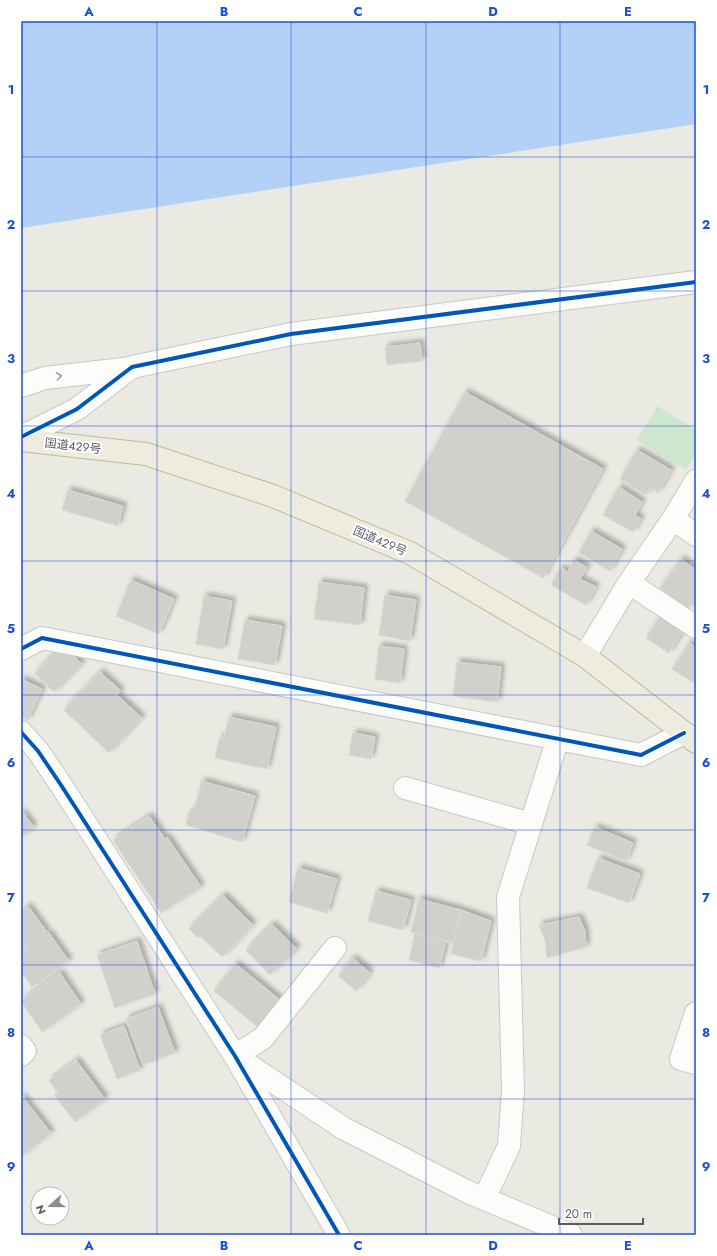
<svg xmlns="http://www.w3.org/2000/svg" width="717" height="1256" font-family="Jost,'Noto Sans JP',sans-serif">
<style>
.green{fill:#cee8cf}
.water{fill:#b3d0f6}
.building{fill:#d1d0cc;stroke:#d9d8d2;filter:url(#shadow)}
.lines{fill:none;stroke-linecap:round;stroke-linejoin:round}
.minor-casing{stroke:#c7c8c6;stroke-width:24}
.highway-casing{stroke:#c1b990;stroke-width:24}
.minor{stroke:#fcfcfb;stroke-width:22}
.highway{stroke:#eeecde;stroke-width:22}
.cycleway-casing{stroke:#fff;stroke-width:6}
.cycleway{stroke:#0057b8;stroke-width:4}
.oneway{stroke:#9a9b9f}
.grid{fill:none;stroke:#1d4ed8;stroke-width:1;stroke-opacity:0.55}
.labels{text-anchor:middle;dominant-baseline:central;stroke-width:4;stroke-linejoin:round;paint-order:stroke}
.street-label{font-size:12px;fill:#585b62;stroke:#fff}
.neatline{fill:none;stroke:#1d4ed8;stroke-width:1.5}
.grid-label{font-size:13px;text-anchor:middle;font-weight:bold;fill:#1d4ed8}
</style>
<defs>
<filter id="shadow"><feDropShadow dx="3.5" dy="-3.5" stdDeviation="2" flood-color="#0004"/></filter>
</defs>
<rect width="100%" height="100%" fill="#eae9e2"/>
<path class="green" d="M 657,406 L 696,430 L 696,454 L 686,470 L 637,440 Z"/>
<path class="water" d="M 21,21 L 696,21 L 696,124 L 21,228 Z"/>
<path class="building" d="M 420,343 L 422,361 L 387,365 L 385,347 Z
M 465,392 L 603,469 L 543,578 L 405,501 Z
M 637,450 L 671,470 L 658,493 L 650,488 L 646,495 L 620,479 Z
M 619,487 L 642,502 L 635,515 L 641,519 L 633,532 L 603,515 Z
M 68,490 L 123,506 L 118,526 L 62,510 Z
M 591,531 L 622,549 L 610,571 L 579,553 Z
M 681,559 L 696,570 L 696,598 L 687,609 L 660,588 Z
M 574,560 L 587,567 L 580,579 L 596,587 L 586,605 L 551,585 L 561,568 L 568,572 Z
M 131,580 L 174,599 L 159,634 L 116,616 Z
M 319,582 L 364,588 L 360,625 L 314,619 Z
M 385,595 L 416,600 L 410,641 L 379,635 Z
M 204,596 L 232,601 L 223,649 L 196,644 Z
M 660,616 L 683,631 L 669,653 L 646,638 Z
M 245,620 L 282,626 L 275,665 L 238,659 Z
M 689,643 L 696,647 L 696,684 L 672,669 Z
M 62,645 L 82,664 L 54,692 L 35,673 Z
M 379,646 L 404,649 L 400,683 L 375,679 Z
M 457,662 L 501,667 L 497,702 L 453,696 Z
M 100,672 L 121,691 L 117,695 L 142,718 L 109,753 L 64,710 Z
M 21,679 L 42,689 L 28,720 L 21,717 Z
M 229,717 L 276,727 L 267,769 L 215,758 L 220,737 L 224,738 Z
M 353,733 L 375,737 L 371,759 L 349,755 Z
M 202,781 L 255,796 L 242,842 L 186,825 L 189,812 L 193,813 Z
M 21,811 L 34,827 L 21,838 Z
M 149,816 L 165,839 L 167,837 L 201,887 L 161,913 L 113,840 Z
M 595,827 L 633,843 L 626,861 L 587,845 Z
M 598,858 L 640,874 L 629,903 L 587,888 Z
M 298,868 L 337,879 L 327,913 L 289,902 Z
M 376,891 L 411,900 L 403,930 L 368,921 Z
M 223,895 L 253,925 L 222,957 L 200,936 L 198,938 L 189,929 Z
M 419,899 L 461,910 L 453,943 L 411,932 Z
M 28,906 L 47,932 L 21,951 L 21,912 Z
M 461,910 L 491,921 L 481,961 L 451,954 Z
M 579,917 L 585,931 L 586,947 L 547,958 L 545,940 L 539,925 Z
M 272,924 L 297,949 L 270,975 L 246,950 Z
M 49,933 L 69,961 L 32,987 L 21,971 L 21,953 Z
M 415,933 L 446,941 L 439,968 L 409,960 Z
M 137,941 L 155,994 L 115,1008 L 97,955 Z
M 353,958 L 370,973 L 356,991 L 338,976 Z
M 236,964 L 280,1000 L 258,1027 L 214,991 Z
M 60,973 L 81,1004 L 42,1032 L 21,1001 Z
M 158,1007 L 175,1053 L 143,1065 L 126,1019 Z
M 124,1026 L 140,1070 L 117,1079 L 100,1035 Z
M 76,1060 L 105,1099 L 75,1122 L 54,1095 L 58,1092 L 49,1081 Z
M 21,1095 L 51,1133 L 21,1157 Z"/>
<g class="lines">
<defs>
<path id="minor" d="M 21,386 L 45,378 L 132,368
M 21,437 L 77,409 L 132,367 L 291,334 L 696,282
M 673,519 L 696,535
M 629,583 L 696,627
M 21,649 L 42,638 L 641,755 L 684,733
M 585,656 L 629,583 L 673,519 L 696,481
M 21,732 L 38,751 L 61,785 L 235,1056 L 339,1235
M 405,788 L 531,824
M 335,948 L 263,1038 L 235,1056 L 343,1128 L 468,1192 L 571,1235
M 696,1013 L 681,1059 L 696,1063
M 21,1046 L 25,1051 L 21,1055
M 484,1199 L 509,1146 L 513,1090 L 508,897 L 558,738"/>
<path id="highway" d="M 21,440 L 146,454 L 273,496 L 410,553 L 585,656 L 696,742"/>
</defs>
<use href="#minor" class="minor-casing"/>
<use href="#highway" class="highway-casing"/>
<use href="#minor" class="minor"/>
<use href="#highway" class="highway"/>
<defs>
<path id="cycleway" d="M 21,437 L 77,409 L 132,367 L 291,334 L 696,282
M 21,649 L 42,638 L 641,755 L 684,733
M 21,732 L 38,751 L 61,785 L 235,1056 L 339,1235"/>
</defs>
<use href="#cycleway" class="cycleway-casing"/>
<use href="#cycleway" class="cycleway"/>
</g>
<defs><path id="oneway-chevron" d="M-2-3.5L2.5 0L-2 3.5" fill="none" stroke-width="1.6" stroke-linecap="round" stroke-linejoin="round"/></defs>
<use class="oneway" href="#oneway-chevron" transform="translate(59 376) rotate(-7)"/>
<path class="grid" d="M 157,21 L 157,1235M 291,21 L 291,1235M 426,21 L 426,1235M 560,21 L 560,1235M 21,157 L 696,157M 21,291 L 696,291M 21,426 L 696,426M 21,561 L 696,561M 21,695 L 696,695M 21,830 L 696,830M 21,965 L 696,965M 21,1099 L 696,1099"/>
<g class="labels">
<g class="street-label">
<text transform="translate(73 446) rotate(7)">国道429号</text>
<text transform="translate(380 541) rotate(23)">国道429号</text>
</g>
</g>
<rect width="717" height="1256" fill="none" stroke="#ffffff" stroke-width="44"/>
<g transform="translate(50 1206) rotate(249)"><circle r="19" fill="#ffffff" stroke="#bcbdc0"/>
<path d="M0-3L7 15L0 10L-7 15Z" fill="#8b8d8f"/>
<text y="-6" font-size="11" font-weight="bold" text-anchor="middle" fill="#585b62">N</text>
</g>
<path d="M559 1218v6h84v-6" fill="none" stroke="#585b62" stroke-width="2"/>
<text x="565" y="1218" font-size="12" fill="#585b62" stroke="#ffffff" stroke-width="3" paint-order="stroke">20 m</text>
<rect x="22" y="22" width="673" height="1212" class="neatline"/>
<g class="grid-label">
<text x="89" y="16">A</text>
<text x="224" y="16">B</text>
<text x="358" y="16">C</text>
<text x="493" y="16">D</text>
<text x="628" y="16">E</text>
<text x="11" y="94">1</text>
<text x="706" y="94">1</text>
<text x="11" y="229">2</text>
<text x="706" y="229">2</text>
<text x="11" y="363">3</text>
<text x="706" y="363">3</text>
<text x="11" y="498">4</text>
<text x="706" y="498">4</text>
<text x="11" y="633">5</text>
<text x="706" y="633">5</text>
<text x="11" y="767">6</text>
<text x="706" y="767">6</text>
<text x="11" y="902">7</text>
<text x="706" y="902">7</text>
<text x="11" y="1037">8</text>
<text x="706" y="1037">8</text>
<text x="11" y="1171">9</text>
<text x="706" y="1171">9</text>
<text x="89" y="1250">A</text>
<text x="224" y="1250">B</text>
<text x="358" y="1250">C</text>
<text x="493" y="1250">D</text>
<text x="628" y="1250">E</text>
</g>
</svg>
